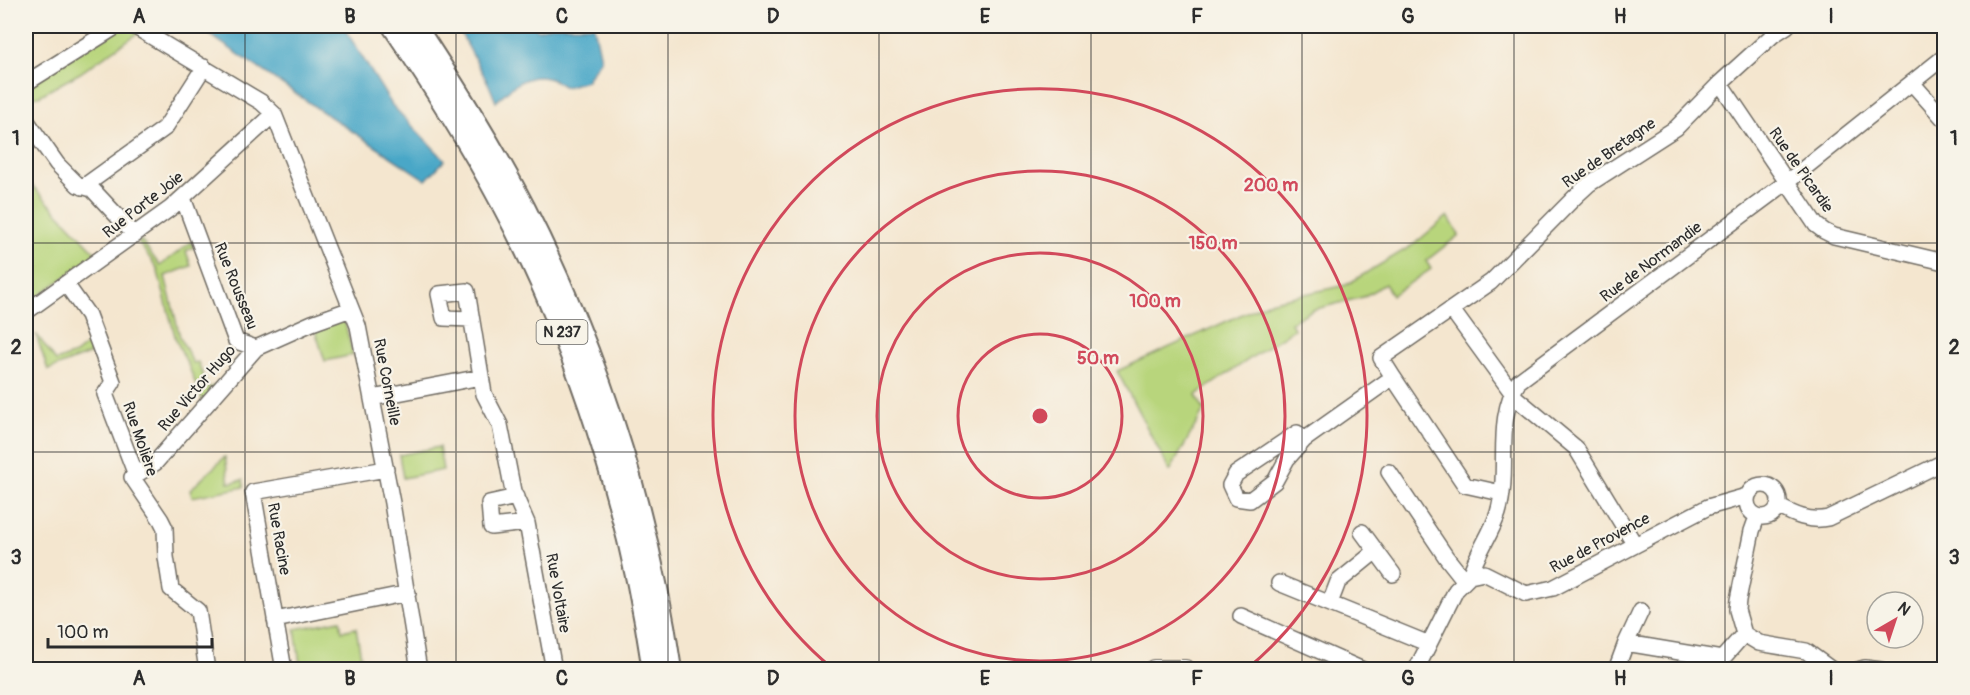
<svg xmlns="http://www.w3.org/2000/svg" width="1970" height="695" font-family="Pangolin,sans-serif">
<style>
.green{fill:#b8d57b;stroke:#728053;stroke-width:1.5}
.water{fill:#48a7c7;stroke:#3a6979;stroke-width:1.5}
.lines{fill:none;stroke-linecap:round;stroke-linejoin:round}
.minor-casing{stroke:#716c64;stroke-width:18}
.major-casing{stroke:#716c64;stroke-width:22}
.highway-casing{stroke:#716c64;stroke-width:26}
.minor{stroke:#fff;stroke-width:15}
.major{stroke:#fff;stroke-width:20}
.highway{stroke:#fff;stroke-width:22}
.grid{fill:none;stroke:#2b2b2b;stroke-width:1.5;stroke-opacity:0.55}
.ring{fill:none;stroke:#d1495b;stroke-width:3}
.labels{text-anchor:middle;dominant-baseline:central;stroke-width:4.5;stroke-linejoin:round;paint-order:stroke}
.shield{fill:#f7f3e8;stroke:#686764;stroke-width:1.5}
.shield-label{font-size:15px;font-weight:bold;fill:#2b2b2b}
.street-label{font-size:16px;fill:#2b2b2b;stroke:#f7f3e8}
.centre{fill:#d1495b;stroke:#f7f3e8;stroke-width:3}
.ring-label{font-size:18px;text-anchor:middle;font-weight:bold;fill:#d1495b;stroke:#f7f3e8;stroke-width:4.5;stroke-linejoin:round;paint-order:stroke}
.neatline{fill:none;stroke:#2b2b2b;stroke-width:2}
.grid-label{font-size:20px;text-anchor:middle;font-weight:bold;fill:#2b2b2b}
</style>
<rect width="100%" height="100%" fill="#f7f3e8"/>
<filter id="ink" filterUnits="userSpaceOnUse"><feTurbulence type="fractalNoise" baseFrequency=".0167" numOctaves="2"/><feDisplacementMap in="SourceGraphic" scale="12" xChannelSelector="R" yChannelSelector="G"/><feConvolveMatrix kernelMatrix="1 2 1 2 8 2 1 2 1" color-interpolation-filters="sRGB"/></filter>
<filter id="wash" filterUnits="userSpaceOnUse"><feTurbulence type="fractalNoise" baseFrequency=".008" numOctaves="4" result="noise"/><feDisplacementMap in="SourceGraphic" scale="24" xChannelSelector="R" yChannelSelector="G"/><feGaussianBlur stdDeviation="1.35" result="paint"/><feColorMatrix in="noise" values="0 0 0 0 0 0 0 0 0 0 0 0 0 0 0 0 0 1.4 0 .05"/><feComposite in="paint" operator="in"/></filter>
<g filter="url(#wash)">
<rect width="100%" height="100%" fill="#f4e6cf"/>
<path class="green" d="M 117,26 L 133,26 L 141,31 L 80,73 L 39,96 L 31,97 L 26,103 L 26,83 Z
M 26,179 L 97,254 L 26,305 Z
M 1448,216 L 1459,235 L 1426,261 L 1431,269 L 1392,295 L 1385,284 L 1363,297 L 1312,310 L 1291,322 L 1294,329 L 1196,395 L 1204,410 L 1170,471 L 1117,371 L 1269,302 L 1346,285 L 1413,245 Z
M 141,240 L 160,266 L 191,242 L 194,247 L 186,251 L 191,266 L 165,276 L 180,337 L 193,363 L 198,362 L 208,388 L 217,385 L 203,402 L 189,367 L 176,340 L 157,268 L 138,242 Z
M 344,319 L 353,355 L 325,361 L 315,330 Z
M 36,335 L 37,335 L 56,361 L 75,354 L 90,342 L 94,352 L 48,370 Z
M 439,447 L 443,470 L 403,478 L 399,455 Z
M 225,457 L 229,483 L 243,480 L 244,487 L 192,497 L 190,490 Z
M 340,620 L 342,631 L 356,628 L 363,669 L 322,669 L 320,660 L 300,664 L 295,629 Z"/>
<path class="water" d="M 197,26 L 343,26 L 392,105 L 445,160 L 426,180 L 317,108 Z
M 457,26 L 534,26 L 538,30 L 551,26 L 594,26 L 601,59 L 586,81 L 565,87 C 560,84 553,79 547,78 C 526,73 509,88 496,102 L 489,85 Z"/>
</g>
<g filter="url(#ink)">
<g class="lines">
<defs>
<path id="minor" d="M 134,26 L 261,102 L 274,114 L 358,326 L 392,503 L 419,670
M 26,83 L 117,26
M 1720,83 L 1816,225 L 1824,231 L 1834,236 L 1944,262
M 1913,84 L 1944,119
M 26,120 L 57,164 L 78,185 L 92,189 L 135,235
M 83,187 L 165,128 L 204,67
M 183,198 L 236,341 L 256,348 L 312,323 L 351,309
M 66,284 L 88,315 L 113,382 L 105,394 L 136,475 L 132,477 L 161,520 L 165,528 L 166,557 L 171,589 L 198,611 L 207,670
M 1452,310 L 1516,398 L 1576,448 L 1635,545
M 26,312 L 171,208 L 274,114
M 471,319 L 444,318 L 439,294 L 467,291 L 484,394 L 500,425 L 513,491 L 527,523 L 554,670
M 1393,377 L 1465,485 L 1501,493
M 372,398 L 481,377
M 1304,440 L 1297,433 L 1236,474 L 1230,485 L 1236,498 L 1250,500 L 1275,481 L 1287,459 L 1304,440 L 1393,377 L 1381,358 L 1491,282 L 1576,196 L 1589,184 L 1676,128 L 1720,83 L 1773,35 L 1787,26
M 1389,472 L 1446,557 L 1465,581
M 136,475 L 155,463 L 256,348
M1747 501a16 16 0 1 1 32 0a16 16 0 1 1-32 0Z
M 516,497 L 489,503 L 491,527 L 527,523
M 1778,506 C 1794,515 1809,522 1828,518 L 1944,462
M 1757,517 L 1752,531 L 1738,600 L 1737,610 L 1744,634 L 1759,643 L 1806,651 L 1832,670
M 1362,532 L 1376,551
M 1470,576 C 1476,554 1491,535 1498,513 C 1511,469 1493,420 1519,381 L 1787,182 L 1944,57
M 1279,583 L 1429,644
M 1330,603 L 1338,582 L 1376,551 L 1393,574
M 1241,616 L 1363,670
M 275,620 L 408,593
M 1626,643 L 1641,611
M 284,670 L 253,492 L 386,469
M 1416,670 L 1456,590 L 1470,576 L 1484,573 L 1526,594 L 1553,588 L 1708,507 L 1747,496
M 1616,670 L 1626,643 L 1722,659
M 1718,670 L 1722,659 L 1744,634
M 1858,670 L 1865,668 L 1881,670"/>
<path id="major" d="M 1154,670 L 1185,670"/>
<path id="highway" d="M 394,26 C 432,82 469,140 501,200 C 579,345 630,507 654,670
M 414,26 C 453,85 491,145 524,209 C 597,353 647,509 670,670"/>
</defs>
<use href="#minor" class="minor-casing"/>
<use href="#major" class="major-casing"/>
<use href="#highway" class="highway-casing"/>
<use href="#minor" class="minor"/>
<use href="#major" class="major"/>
<use href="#highway" class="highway"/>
</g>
</g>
<path class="grid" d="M 245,26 L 245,670M 456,26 L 456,670M 668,26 L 668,670M 879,26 L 879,670M 1091,26 L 1091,670M 1302,26 L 1302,670M 1514,26 L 1514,670M 1725,26 L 1725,670M 26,243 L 1944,243M 26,452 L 1944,452"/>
<g class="ring">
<circle cx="1040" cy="416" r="82"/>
<circle cx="1040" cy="416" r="163"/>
<circle cx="1040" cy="416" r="245"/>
<path d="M832 668A327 327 0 1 1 1248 668"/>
</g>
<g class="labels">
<rect class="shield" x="536.5" y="320" width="51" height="24" rx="4.5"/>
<g class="shield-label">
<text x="562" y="332">N 237</text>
</g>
<g class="street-label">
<text transform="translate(1609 153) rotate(-35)">Rue de Bretagne</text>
<text transform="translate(1801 170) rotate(55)">Rue de Picardie</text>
<text transform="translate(143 205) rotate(-38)">Rue Porte Joie</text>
<text transform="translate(1651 262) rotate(-37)">Rue de Normandie</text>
<text transform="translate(236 286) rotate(68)">Rue Rousseau</text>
<text transform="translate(387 382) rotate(79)">Rue Corneille</text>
<text transform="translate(197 388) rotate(-49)">Rue Victor Hugo</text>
<text transform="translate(140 439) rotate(71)">Rue Molière</text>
<text transform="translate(279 539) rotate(80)">Rue Racine</text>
<text transform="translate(1600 543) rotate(-28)">Rue de Provence</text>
<text transform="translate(558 593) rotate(80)">Rue Voltaire</text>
</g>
</g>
<circle cx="1040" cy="416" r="9" class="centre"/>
<g class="ring-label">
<text x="1271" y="191">200 m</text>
<text x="1213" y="249">150 m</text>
<text x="1155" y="307">100 m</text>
<text x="1098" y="364">50 m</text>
</g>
<rect width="1970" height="695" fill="none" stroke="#f7f3e8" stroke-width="66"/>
<g transform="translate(1895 620) rotate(39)"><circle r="28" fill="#f7f3e8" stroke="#a5a39c" stroke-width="1.5"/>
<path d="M0-4.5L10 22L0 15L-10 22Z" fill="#d1495b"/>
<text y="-9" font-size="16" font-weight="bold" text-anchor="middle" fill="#2b2b2b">N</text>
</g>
<path d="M48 638v9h164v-9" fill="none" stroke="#2b2b2b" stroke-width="3"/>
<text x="57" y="638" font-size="18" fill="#2b2b2b" stroke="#f7f3e8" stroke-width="4.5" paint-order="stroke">100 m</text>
<rect x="33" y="33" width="1904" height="629" class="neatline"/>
<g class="grid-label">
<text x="139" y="23">A</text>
<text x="350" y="23">B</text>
<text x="562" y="23">C</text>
<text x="773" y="23">D</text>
<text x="985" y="23">E</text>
<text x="1197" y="23">F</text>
<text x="1408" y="23">G</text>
<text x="1620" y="23">H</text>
<text x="1831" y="23">I</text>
<text x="16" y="145">1</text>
<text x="1954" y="145">1</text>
<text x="16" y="354">2</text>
<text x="1954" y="354">2</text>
<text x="16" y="564">3</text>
<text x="1954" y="564">3</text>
<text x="139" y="685">A</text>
<text x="350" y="685">B</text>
<text x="562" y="685">C</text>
<text x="773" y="685">D</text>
<text x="985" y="685">E</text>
<text x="1197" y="685">F</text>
<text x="1408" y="685">G</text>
<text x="1620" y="685">H</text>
<text x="1831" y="685">I</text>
</g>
</svg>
